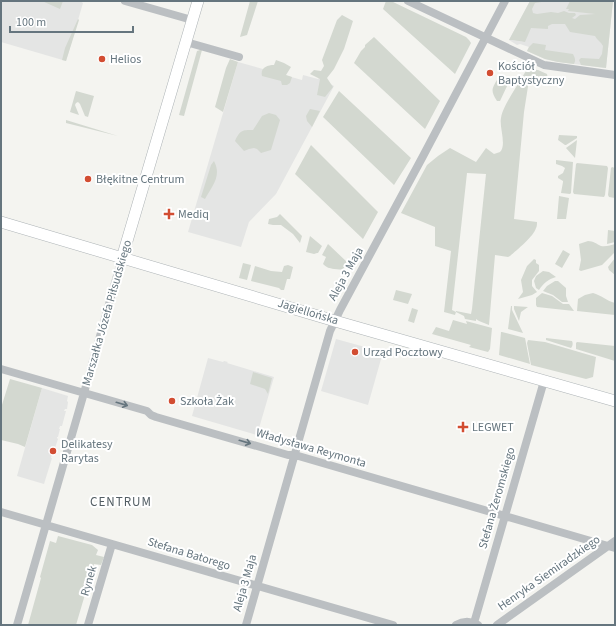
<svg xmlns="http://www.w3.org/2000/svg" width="616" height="626" font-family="'Source Sans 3',sans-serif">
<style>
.built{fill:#e4e5e4}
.green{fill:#d3d8d0;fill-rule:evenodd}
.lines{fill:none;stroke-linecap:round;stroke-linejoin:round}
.secondary-casing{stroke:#adb3b6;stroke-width:12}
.street{stroke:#bbbfc2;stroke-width:8}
.secondary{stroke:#fff;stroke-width:11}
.oneway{stroke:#65757e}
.poi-dot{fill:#d24d32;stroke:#fff;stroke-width:1.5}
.labels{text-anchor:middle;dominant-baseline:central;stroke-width:4;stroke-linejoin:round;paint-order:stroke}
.poi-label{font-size:12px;fill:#65757e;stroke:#fff;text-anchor:start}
.street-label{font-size:12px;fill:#65757e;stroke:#fff}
.neighbourhood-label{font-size:13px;letter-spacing:1px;fill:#535e64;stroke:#fff}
</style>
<rect width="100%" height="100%" fill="#f4f4f0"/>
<path class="built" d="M 1,1 L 80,1 L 83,3 L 66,61 L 1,42 Z
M 530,1 L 613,1 L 606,68 L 558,62 L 545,59 L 527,51 L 529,47 L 520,44 L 517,45 L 509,40 Z
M 238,62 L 302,80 L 303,75 L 318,79 L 319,78 L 334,86 L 276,194 L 249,222 L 241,247 L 188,232 Z
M 336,339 L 383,352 L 368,405 L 321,391 Z
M 208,358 L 223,362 L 224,361 L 228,362 L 227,363 L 274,377 L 257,435 L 192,416 Z
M 42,388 L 68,396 L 67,401 L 68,402 L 67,409 L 65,409 L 64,411 L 66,411 L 62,426 L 60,426 L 59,429 L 60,429 L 58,437 L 57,437 L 57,438 L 58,439 L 53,454 L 52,454 L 51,458 L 52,458 L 44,484 L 17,476 Z"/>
<path class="green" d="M 42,1 L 63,1 L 60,9 Z
M 250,1 L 258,1 L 247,35 L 240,37 Z
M 386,1 L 391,1 L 466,37 L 469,40 L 471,43 L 455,74 L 383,9 Z
M 530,1 L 548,1 L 535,3 L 532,9 L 533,13 L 537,14 L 551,12 L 558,13 L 564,11 L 569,13 L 575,13 L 576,15 L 572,18 L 575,19 L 580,15 L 595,14 L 568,11 L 569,9 L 566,9 L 570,1 L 613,1 L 606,68 L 581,65 L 579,60 L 581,58 L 599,59 L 602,54 L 603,46 C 601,42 597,40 595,36 L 570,32 L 565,24 L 552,24 L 548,26 L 548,29 L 531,28 L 525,42 C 522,41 512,40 509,40 Z
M 342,15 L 353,21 L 344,49 L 334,69 L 327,78 L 333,87 L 325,97 L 317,95 L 320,79 L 310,74 L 314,70 L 321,71 L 324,66 L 322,60 L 337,20 Z
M 78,19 L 79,20 L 66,61 L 62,60 L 65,48 Z
M 374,37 L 440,101 L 425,129 L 354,63 L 361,51 L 365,47 L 365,45 Z
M 533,43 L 546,45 L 545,50 L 573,54 C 575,58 576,60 574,64 L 558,62 L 545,59 L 527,51 L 529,47 Z
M 200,50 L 202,50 L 184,116 L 179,115 L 197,51 Z
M 230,59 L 238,62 L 223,112 L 215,107 L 226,68 Z
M 276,60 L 284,63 L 291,67 L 286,75 L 292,77 L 290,83 L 287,85 L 282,85 L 281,81 L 262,76 C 260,68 267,65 274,65 Z
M 527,69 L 538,70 L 547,74 L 548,79 L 544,81 L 529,80 L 524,112 L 514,219 L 537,222 C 537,223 537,227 536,228 C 534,236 517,250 510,256 L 508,257 L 495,255 L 489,325 L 479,321 L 476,319 L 476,321 L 465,319 L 464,316 L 456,312 L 455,315 L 444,312 L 451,251 L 435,246 L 435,227 L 401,213 L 427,165 L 438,156 L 450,148 L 476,162 L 486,148 L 494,154 C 496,153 498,153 500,152 C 507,145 499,127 501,118 C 503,105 520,82 527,69 ZM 467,173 L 486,174 L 472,309 L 471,314 L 456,311 L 456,312 L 452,310 Z
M 498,78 L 508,84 L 500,101 L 497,101 C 490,90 492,89 498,78 Z
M 76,91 L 94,96 L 88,117 L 85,116 L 80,104 L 78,102 L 76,103 L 75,105 L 79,115 L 70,112 Z
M 339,91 L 411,158 L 394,185 L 323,117 Z
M 310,109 L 320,111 L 312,127 L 307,121 L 306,116 Z
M 269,113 L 276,115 L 280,120 L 271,150 L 261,153 L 257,149 L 254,148 L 249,149 L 244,151 L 235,141 C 240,130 242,130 253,130 L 262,116 Z
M 66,120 L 118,136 L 66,123 Z
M 559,135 L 577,136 L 577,138 L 566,145 L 565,145 L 558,140 Z
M 577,140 L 575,158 L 566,148 Z
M 311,145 L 378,212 L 363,239 L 295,174 Z
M 556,160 L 573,162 L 571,193 L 570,194 L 561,193 L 563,182 L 563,181 L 558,178 L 558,176 L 563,173 L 565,168 L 562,166 L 556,164 Z
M 214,161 C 222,176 212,186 205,199 L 201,197 L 211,165 Z
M 577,163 L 607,166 L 608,168 L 605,195 L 604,197 L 574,194 L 573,192 L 576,164 Z
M 612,167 L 615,168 L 615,198 L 609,197 L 608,195 L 611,168 Z
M 559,196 L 569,198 L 566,219 L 557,219 Z
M 280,214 L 302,236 L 300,243 L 293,234 L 281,225 L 273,225 L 268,224 L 269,219 L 277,217 Z
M 608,230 L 615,231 L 615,242 L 607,244 Z
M 310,236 L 322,246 L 318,253 L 317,253 L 314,254 L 306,252 Z
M 588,241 C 593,241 597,244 601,246 C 606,247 611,245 615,244 L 615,252 L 602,265 L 581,271 L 579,270 L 581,260 L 579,244 Z
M 328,244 L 348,263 C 344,270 342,270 334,269 C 329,268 327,268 323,264 L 326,257 L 322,255 Z
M 563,250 L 570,254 L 562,268 L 555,264 Z
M 615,258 L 615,275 L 609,270 L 608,267 Z
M 534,259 L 536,260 L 536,263 L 539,265 L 539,271 L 532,280 L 532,286 L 537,292 L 532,295 L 518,299 L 523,292 L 521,280 L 527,266 Z
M 243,263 L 251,265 L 247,280 L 239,278 Z
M 288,265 L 293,267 L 290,279 L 287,279 L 284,290 L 281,290 L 279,288 L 251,281 L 255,266 L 271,271 L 282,272 L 284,266 Z
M 543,271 L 549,272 L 556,277 C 548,279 543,284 539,290 L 536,288 L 534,281 L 536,276 Z
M 555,281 L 558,281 L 566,288 L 566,296 L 568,302 L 562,302 L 553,295 L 543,291 L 547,286 Z
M 396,290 L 412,294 L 408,304 L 393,300 Z
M 542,293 L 552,296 L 563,304 L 569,304 L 574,311 L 537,307 L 536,305 L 536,298 Z
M 593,293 C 601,295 607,301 615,303 L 615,315 L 577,311 L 578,299 L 585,295 Z
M 511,306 L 512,306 L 512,310 L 523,333 L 508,329 Z
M 514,306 L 528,307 L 521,312 L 519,321 L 514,309 Z
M 412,308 L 418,310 L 414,323 L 408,321 Z
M 453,320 L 467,324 L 466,321 L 492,328 L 490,349 L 488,352 L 469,347 L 471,345 L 432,334 L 436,327 L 449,331 Z
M 501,332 L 502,332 L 525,338 L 530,364 L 499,355 Z
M 546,338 L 572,341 C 573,343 573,346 571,348 L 546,340 Z
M 528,340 L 545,342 L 596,357 L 593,377 L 586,379 L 531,365 L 527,343 Z
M 577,342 L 615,346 L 615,361 L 576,349 L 576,343 Z
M 253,372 L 272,378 L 268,394 L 265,389 L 250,384 Z
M 10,379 L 42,388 L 25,447 L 18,444 L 1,440 L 1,408 Z
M 58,536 L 92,545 L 98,550 L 96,555 L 104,557 L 101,565 L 94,564 L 76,625 L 28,625 L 41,578 L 40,577 L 50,541 L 56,543 Z"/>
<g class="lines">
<defs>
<path id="secondary" d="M 1,222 L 335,321 L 615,401
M 122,258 L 198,1"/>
</defs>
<use href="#secondary" class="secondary-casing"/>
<path class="street" d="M 125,1 L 192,20
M 408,1 L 544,65 L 615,75
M 186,42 L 239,57
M 1,369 L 147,411 L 151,415 L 156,417 L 288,455 L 295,455 L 615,548
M 1,512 L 393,625
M 474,623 L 544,381
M 17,625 L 84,393 L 122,258
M 88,625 L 112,544
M 246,625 L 330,331 L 340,310 L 422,158 L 505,1
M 456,625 C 463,621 471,621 478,625
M 497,625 L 615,541"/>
<use href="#secondary" class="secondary"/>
</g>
<defs><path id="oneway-shaft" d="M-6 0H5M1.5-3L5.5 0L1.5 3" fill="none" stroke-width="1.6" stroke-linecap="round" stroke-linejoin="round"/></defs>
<g class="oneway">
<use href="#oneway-shaft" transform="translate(122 404) rotate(16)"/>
<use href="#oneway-shaft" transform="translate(245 442) rotate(16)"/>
</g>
<g class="poi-dot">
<circle cx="102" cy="59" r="4"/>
<circle cx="490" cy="73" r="4"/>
<circle cx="88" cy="179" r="4"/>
<path d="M167 208h4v4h4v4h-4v4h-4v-4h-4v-4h4z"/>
<circle cx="355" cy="352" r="4"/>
<circle cx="172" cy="401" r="4"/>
<path d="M461 421h4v4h4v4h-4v4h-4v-4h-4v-4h4z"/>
<circle cx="53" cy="451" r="4"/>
</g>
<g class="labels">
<g class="poi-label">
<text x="110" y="59">Helios</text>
<text x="498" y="66">Kościół<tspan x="498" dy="14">Baptystyczny</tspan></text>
<text x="96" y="179">Błękitne Centrum</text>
<text x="178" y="214">Mediq</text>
<text x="363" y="352">Urząd Pocztowy</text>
<text x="180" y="401">Szkoła Żak</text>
<text x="472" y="427">LEGWET</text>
<text x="61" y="444">Delikatesy<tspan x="61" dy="14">Rarytas</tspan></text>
</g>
<g class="street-label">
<text transform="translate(346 274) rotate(-61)">Aleja 3 Maja</text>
<text transform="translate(308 312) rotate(17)">Jagiellońska</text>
<text transform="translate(107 313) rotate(-74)">Marszałka Józefa Piłsudskiego</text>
<text transform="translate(311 448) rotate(16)">Władysława Reymonta</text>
<text transform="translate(497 498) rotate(-74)">Stefana Żeromskiego</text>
<text transform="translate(189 554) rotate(17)">Stefana Batorego</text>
<text transform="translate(549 573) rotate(-35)">Henryka Siemiradzkiego</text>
<text transform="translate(89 581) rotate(-74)">Rynek</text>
<text transform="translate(245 583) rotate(-74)">Aleja 3 Maja</text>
</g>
<g class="neighbourhood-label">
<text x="121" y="502">CENTRUM</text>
</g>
</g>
<rect width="616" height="626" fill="none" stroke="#65757e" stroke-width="4"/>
<path d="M10 26v6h123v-6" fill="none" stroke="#65757e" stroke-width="2"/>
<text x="16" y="26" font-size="12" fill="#65757e" stroke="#ffffff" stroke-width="3" paint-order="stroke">100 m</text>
</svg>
